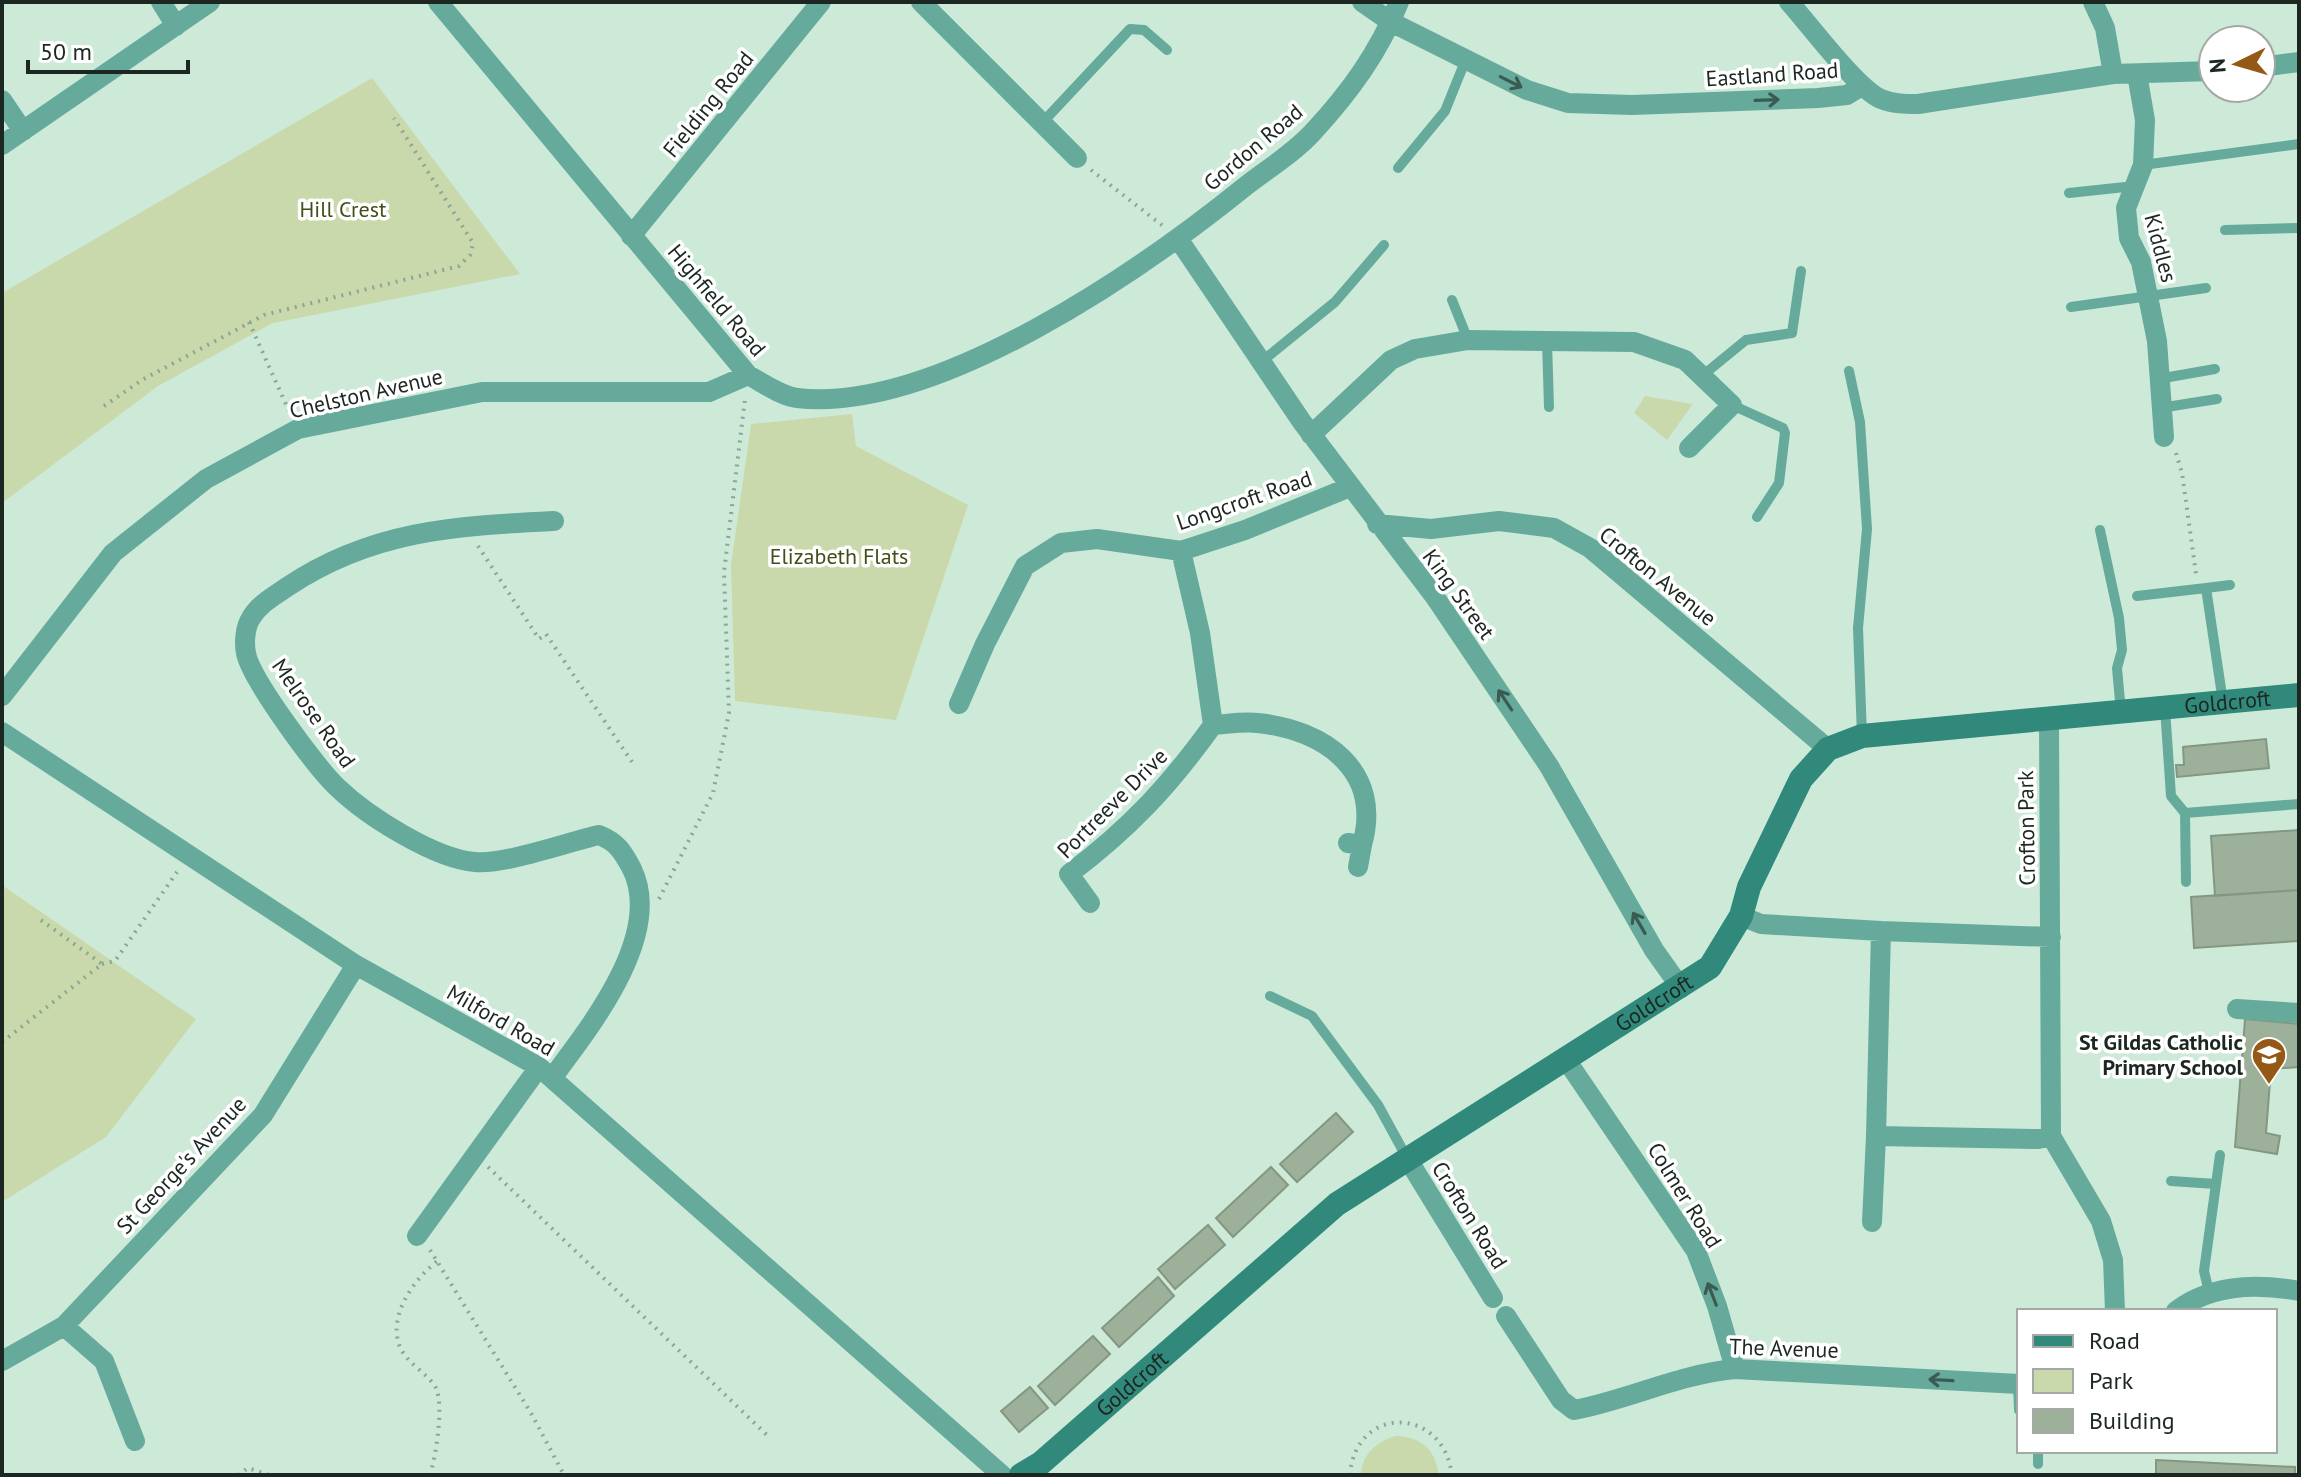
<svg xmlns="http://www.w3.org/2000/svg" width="2301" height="1477" font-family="'PT Sans',sans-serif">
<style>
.green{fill:#cad9ab}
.building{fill:#9db099;stroke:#849781;stroke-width:2}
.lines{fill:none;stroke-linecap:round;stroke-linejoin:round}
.path{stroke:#8da497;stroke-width:4;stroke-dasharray:2 6;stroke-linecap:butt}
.lane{stroke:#66aa9c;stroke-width:10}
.street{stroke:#66aa9c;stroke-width:20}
.secondary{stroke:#30897a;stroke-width:24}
.oneway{stroke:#3a5b52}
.labels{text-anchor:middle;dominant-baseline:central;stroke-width:7;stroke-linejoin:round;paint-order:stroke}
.street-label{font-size:22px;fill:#1c2721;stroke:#fff}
.park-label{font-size:22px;fill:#414e18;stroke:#fff}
.poi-label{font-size:22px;font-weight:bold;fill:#1c2721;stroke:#fff;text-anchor:end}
</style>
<rect width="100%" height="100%" fill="#cdead9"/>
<path class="green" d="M 372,78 L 520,274 L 273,323 L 158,386 L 2,503 L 2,293 Z
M 1645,396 L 1693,404 L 1667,440 L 1634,413 Z
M 852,414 L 856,446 L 968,505 L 896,720 L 735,701 L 731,565 L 751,424 Z
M 2,885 L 196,1019 L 106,1137 L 2,1202 Z
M 1396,1436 C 1422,1437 1435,1449 1439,1475 L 1361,1475 C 1361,1455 1377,1441 1396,1436 Z"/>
<path class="building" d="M 2266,739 L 2269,768 L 2177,777 L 2176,765 L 2184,765 L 2183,747 Z
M 2299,830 L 2299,890 L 2215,896 L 2211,836 Z
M 2299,890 L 2299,941 L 2194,948 L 2191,897 Z
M 2245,1019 L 2299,1024 L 2299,1067 L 2271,1069 L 2266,1133 L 2280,1136 L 2277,1154 L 2235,1147 Z
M 1336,1113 L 1353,1132 L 1297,1182 L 1280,1164 Z
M 1271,1167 L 1288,1185 L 1233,1237 L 1216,1218 Z
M 1208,1225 L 1225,1245 L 1175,1289 L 1158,1269 Z
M 1158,1277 L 1174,1296 L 1119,1347 L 1102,1328 Z
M 1093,1336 L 1110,1354 L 1055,1405 L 1038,1386 Z
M 1030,1387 L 1048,1408 L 1019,1432 L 1001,1411 Z
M 2156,1460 L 2295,1467 L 2295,1475 L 2156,1475 Z"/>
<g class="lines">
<path class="path" d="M 1091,170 L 1163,226
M 249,322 L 289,411
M 104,406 L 142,380 L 264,315 L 459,266 L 470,255 L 473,243 L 394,118
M 2176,453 L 2182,473 L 2196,574
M 478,546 L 539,639 L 546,634 L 634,765
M 659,899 L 713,793 L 729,713 L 724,572 L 745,399
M 102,964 L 115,961 L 177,872
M 2,1042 L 102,964 L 38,918
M 488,1167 L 769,1437
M 430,1250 L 531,1413 L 564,1475
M 238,1475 L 248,1468 L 269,1475
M 430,1475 C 436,1456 444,1406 436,1388 C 428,1374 410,1365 402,1351 C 384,1319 415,1277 439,1260
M 1350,1475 C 1355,1405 1443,1405 1452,1475"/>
<path class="lane" d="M 1042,123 L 1130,29 L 1144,30 L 1167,50
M 2143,165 L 2299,144
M 1398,168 L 1445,111 L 1466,59
M 2069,193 L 2125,187 L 2134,190
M 2225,230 L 2299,228
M 1452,300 L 1468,340
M 2071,307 L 2206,288
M 1547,341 L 1549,407
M 1261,362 L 1335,302 L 1384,245
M 1849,371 L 1860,422 L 1867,529 L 1858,628 L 1862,736
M 1702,376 L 1746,340 L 1792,333 L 1801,271
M 2158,379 L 2215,369
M 1732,405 L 1783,428 L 1785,433 L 1779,483 L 1757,517
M 2160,408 L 2217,399
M 2100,530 L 2119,618 L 2122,650 L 2117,668 L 2121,712
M 2206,588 L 2230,585
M 2137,596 L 2206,588 L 2223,702
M 2165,708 L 2171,796 L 2185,813 L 2186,882
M 2185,813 L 2299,804
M 1270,996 L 1312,1016 L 1378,1105 L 1407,1158
M 2171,1181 L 2216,1184
M 2209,1292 L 2204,1271 L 2220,1155
M 2018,1384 L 2019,1410
M 2038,1451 L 2038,1464"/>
<path class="street" d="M 161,2 L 176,26
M 438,2 L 748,375 C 763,383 781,396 797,398 C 936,414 1143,269 1247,185 C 1269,168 1295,152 1313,132 C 1350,92 1379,52 1399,2
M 921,2 L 1077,158
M 1362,2 L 1391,22 L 1527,90 L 1568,103 L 1632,105 L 1818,98 L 1847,95 L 1862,86
M 1789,2 C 1809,24 1857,89 1881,99 C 1893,104 1905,104 1918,104 L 2113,74 L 2213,71
M 2093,2 L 2105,28 L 2113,74
M 2261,67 L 2299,62
M 2137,74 L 2145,120 L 2143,165 L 2126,208 L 2129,238 L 2141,262 L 2157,341 L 2164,437
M 2,100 L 23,131
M 2,145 L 210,2
M 631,236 L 821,2
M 1179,240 L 1302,422 L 1435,597 L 1549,766 L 1654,950 L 1681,988
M 1311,435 L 1391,360 L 1415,349 L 1468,340 L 1634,342 L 1685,360 L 1732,405 L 1689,448
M 1377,524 L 1431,529 L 1499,521 L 1554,528 L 1590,548 L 1828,749
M 2,696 L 113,553 L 206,479 L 298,429 L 482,392 L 709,392 L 748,375
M 959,704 L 985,644 L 1025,566 L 1061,543 L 1097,539 L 1181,551 L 1245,530 L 1350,487
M 2049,719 L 2051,1136 L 2101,1221 L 2113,1260 L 2115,1311
M 1213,725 C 1228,724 1244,721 1258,723 C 1325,730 1383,771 1362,845 L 1348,843
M 2,732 L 356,965 L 539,1067 L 1002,1475
M 1358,867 L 1362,845
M 1090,903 L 1069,874 C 1130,828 1169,786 1213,725 L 1200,633 L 1181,551
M 1741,916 L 1761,924 L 1881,931 L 1876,1136
M 1881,931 L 2051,937
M 2237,1009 L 2299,1013
M 1567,1061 L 1696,1251 L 1717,1306 L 1735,1369
M 552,1078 C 590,1027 664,935 632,869 C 623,852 617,842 599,835 C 568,842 504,865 475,862 C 435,859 367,816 338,788 C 318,770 250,678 246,653 C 244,643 245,627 251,618 C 259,604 274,596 287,587 C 372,530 455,526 554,521
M 1407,1158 L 1493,1298
M 1872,1222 L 1876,1136 L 2038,1139 L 2051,1136
M 417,1236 L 539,1067
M 2176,1311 C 2211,1284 2256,1283 2299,1291
M 1506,1316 L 1561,1400 L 1574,1410 C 1628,1400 1679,1374 1735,1369 L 2019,1384
M 64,1326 L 104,1361 L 135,1441
M 2,1361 L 64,1326 L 263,1115 L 356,965"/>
<path class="secondary" id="s1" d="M 1021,1475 L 1041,1463 L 1337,1204 L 1710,967 L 1741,916 L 1749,887 L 1801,779 L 1828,749 L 1862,736 L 2299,695"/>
</g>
<defs><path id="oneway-shaft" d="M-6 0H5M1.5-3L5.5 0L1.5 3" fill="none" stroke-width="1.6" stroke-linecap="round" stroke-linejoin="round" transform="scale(2)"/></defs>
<g class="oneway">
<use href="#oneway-shaft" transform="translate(1511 82) rotate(27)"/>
<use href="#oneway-shaft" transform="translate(1767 100) rotate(-2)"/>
<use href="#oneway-shaft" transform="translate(1505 700) rotate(-124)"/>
<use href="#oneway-shaft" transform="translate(1639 923) rotate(-120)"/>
<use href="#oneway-shaft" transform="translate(1712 1294) rotate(-111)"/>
<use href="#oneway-shaft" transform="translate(1941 1380) rotate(-177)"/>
</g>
<defs>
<symbol id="school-pin" viewBox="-11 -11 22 30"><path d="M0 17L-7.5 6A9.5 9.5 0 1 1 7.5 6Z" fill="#935915" stroke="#fff"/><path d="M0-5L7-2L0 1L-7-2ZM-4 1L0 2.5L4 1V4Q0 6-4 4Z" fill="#fff"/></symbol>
</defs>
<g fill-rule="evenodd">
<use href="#school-pin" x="2249" y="1035" width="40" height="54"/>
</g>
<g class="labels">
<g class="street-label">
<text transform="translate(1772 74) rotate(-4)">Eastland Road</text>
<text transform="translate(708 104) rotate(-51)">Fielding Road</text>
<text transform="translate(1253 147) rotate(-40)">Gordon Road</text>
<text transform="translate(2161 248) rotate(75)">Kiddles</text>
<text transform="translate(717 300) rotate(50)">Highfield Road</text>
<text transform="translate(366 393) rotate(-13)">Chelston Avenue</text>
<text transform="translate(1244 500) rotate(-19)">Longcroft Road</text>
<text transform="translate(1658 576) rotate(39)">Crofton Avenue</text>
<text transform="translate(1459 594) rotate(54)">King Street</text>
<text stroke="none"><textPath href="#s1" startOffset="1512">Goldcroft</textPath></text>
<text transform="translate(314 713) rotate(55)">Melrose Road</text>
<text transform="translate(1112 803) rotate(-45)">Portreeve Drive</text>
<text transform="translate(2026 828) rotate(-91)">Crofton Park</text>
<text stroke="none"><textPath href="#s1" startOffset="792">Goldcroft</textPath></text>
<text transform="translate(501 1020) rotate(30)">Milford Road</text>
<text transform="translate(181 1165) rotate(-47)">St George's Avenue</text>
<text transform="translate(1685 1195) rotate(58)">Colmer Road</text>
<text transform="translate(1470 1215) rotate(58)">Crofton Road</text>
<text transform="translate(1784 1348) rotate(2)">The Avenue</text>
<text stroke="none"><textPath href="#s1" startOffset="144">Goldcroft</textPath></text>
</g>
<g class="park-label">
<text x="343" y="209">Hill Crest</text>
<text x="839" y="556">Elizabeth Flats</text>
</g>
<g class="poi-label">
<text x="2243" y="1042">St Gildas Catholic<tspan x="2243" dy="25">Primary School</tspan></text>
</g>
</g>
<rect width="2301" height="1477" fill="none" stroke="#1c2721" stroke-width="8"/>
<rect x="2017" y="1309" width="260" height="144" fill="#ffffff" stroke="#a4a9a6" stroke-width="2"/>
<rect x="2033" y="1335" width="40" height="12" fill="#30897a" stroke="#a4a9a6" stroke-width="2"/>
<text x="2089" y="1349" font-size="24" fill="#1c2721">Road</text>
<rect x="2033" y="1369" width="40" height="24" fill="#cad9ab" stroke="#a4a9a6" stroke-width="2"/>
<text x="2089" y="1389" font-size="24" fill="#1c2721">Park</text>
<rect x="2033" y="1409" width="40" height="24" fill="#9db099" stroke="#a4a9a6" stroke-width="2"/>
<text x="2089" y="1429" font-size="24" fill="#1c2721">Building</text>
<g transform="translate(2237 64) rotate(265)"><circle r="38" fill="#ffffff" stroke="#a4a9a6" stroke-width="2"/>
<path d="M0-6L14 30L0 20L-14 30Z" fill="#935915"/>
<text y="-12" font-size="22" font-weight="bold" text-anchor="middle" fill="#1c2721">N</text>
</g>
<path d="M28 60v12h160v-12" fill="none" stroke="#1c2721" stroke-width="4"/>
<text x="40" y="60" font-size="24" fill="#1c2721" stroke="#ffffff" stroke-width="6" paint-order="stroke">50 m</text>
</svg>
